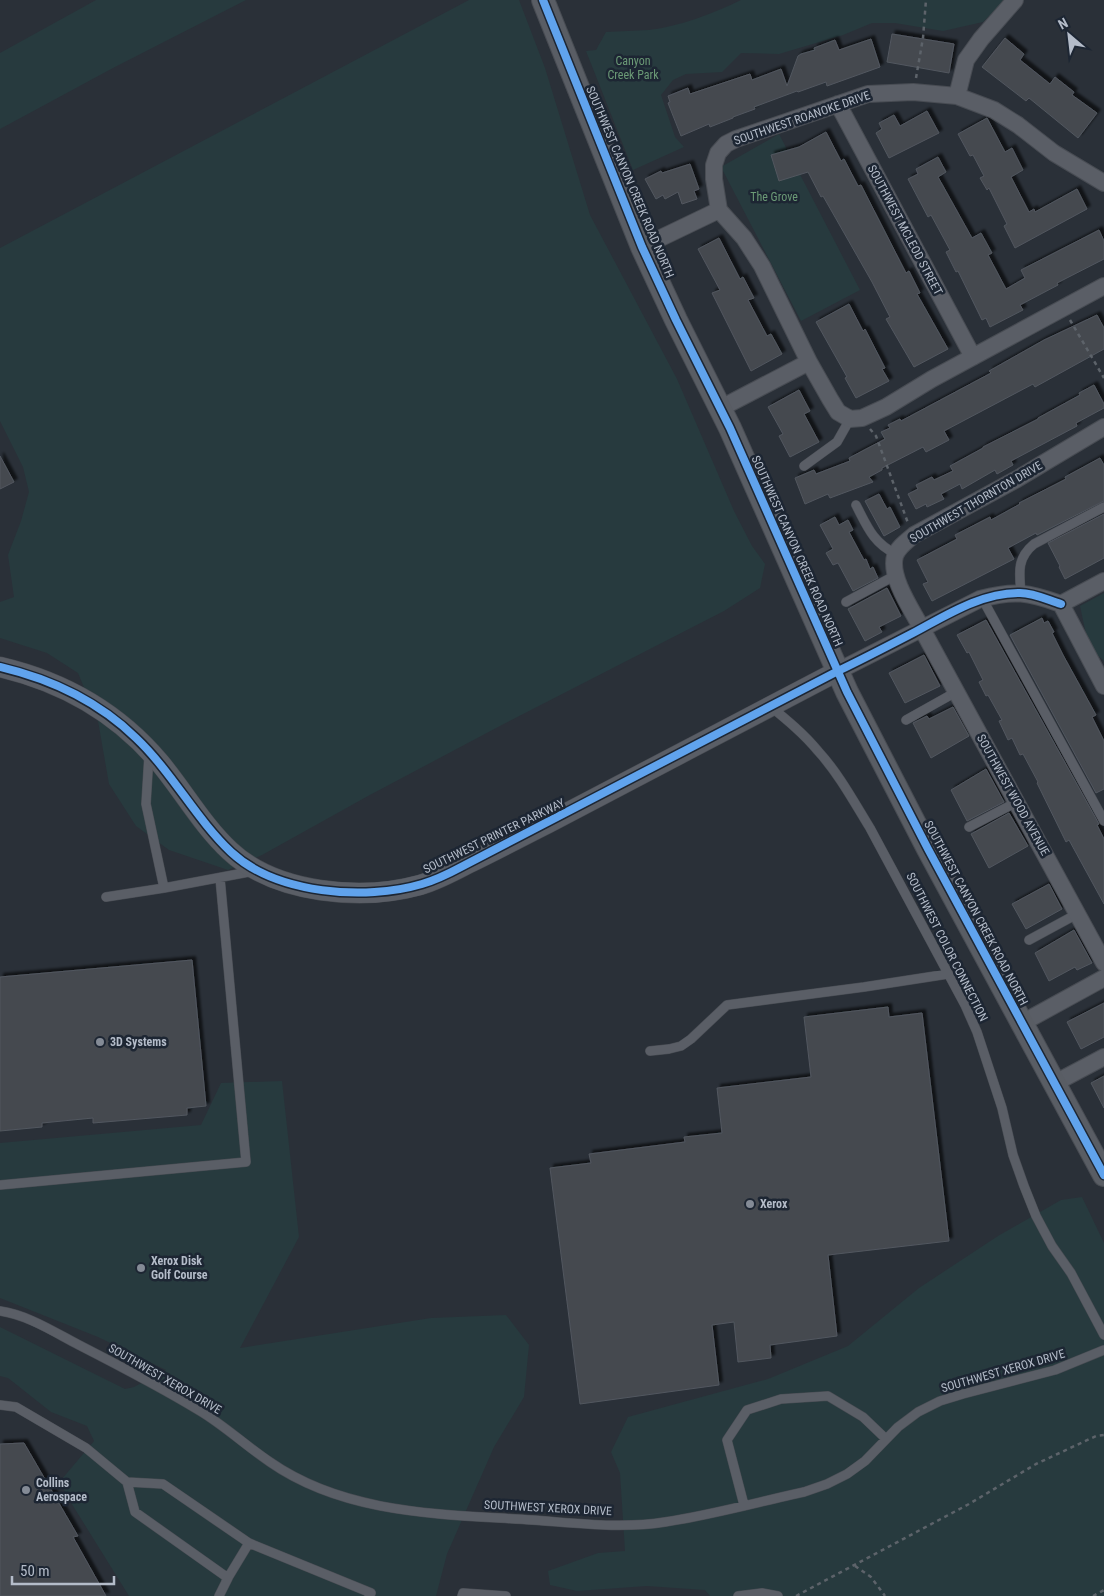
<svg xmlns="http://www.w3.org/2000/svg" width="1104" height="1596" font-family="'Roboto Condensed',sans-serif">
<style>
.green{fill:#273a3e}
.building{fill:#444950;stroke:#52575f;filter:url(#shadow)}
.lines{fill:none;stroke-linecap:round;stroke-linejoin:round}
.service-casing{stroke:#484c53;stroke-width:10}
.minor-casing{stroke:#484c53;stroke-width:18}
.tertiary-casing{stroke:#484c53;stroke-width:21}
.secondary-casing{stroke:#484c53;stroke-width:24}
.path{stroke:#5d636a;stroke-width:2.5;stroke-dasharray:4 4;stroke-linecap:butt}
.service{stroke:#5a5e66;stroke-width:9}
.minor{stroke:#5a5e66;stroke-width:16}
.tertiary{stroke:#5a5e66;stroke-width:20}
.secondary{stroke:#595d64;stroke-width:22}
.cycleway-casing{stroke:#1d2633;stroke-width:11}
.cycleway{stroke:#60a3ed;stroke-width:8}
.poi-dot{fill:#848b96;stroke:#1d2633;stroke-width:2}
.labels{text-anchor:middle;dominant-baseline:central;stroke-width:5;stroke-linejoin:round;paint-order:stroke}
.park-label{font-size:12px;fill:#6b9a76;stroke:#1d2633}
.street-label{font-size:12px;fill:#b4bcc9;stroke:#1d2633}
.poi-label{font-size:12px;font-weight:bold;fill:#b4bcc9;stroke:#1d2633;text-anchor:start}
</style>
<defs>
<filter id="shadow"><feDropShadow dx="3.5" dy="-3.5" stdDeviation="1" flood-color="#0009"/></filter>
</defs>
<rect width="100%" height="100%" fill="#2a3038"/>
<path class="green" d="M 96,0 L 246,0 L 113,68 L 0,129 L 0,53 Z
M 469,0 L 519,0 L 545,68 L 590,215 L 677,379 L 734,511 L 752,546 L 765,564 L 760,588 L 724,611 L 498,727 L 368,796 L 262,855 L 228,870 L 169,850 L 136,826 L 109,784 L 98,721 L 78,673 L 47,653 L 0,638 L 0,602 L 14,597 L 8,555 L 21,521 L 29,492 L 23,467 L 0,421 L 0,248 Z
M 741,0 L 1005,0 L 983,22 L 943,31 L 895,23 L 872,23 L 843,35 L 779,54 L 741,53 L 722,72 L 686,74 L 673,80 L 661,95 L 675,137 L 684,147 L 633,170 L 586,51 L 596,50 L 606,32 C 620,31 635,31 649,30 C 681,26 712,14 741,0 Z
M 779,134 L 860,290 L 801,321 L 721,167 Z
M 1104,593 L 1104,661 L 1089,648 L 1080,606 Z
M 282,1081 L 299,1237 L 240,1348 L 431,1318 L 506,1315 L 529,1345 L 524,1397 L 494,1447 L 447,1554 L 436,1596 L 129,1596 L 65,1493 L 62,1479 L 94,1441 L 87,1426 L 51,1412 L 8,1378 L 0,1376 L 0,1327 L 125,1389 L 134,1387 L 166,1370 L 98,1337 L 0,1298 L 0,1143 L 201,1125 L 221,1083 Z
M 1082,1197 L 1104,1243 L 1104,1596 L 710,1596 L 705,1590 L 647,1586 L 577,1591 L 550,1585 L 548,1571 L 598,1553 L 625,1551 L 620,1473 L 611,1452 L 628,1417 L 768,1379 L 848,1346 L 919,1288 L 998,1236 L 1061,1200 Z"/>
<path class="building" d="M 892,34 L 954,44 L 949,73 L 887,62 Z
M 1005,38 L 1024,54 L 1020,60 L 1050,84 L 1055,77 L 1074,92 L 1072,95 L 1097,113 L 1078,138 L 1029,98 L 1026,101 L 982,67 Z
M 871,39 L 880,67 L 827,86 L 826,82 L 798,92 L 797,91 L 754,107 L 755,109 L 733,117 L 733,118 L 710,127 L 709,124 L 681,136 L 668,103 L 670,102 L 668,96 L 688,88 L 690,94 L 750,74 L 752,80 L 781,69 L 787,86 L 798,56 L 801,54 L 815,50 L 814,48 L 835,40 L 839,50 Z
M 927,111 L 939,133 L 889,158 L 876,133 L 882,129 L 879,123 L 894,115 L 900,126 Z
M 987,118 L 1005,152 L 1012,148 L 1023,170 L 1011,177 L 1029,212 L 1034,209 L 1035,212 L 1077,189 L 1087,209 L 1015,248 L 1004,226 L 1007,224 L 989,188 L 987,190 L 980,178 L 984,176 L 973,155 L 970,156 L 958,134 Z
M 826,132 L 841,161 L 844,159 L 858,186 L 861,185 L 906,273 L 909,271 L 920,293 L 917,294 L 948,349 L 914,367 L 886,319 L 890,317 L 872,282 L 823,196 L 821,197 L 808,172 L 779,181 L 771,155 L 799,147 Z
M 938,157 L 946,172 L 938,177 L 972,238 L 981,233 L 992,253 L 988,255 L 1006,289 L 1025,278 L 1021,270 L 1099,230 L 1104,241 L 1104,259 L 1057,283 L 1058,285 L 1020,305 L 1023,310 L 990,327 L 986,318 L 982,320 L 958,271 L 956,272 L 946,252 L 950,250 L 931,215 L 928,217 L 908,179 L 918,174 L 916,169 Z
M 690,164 L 699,189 L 694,191 L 697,199 L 682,204 L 678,192 L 665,199 L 663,195 L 656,199 L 645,179 L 661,171 L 662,173 Z
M 719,238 L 740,279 L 743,277 L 754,298 L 748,300 L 767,336 L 771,334 L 782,354 L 751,371 L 712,293 L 720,290 L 698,249 Z
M 849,304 L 863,331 L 865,329 L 885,368 L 882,369 L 889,381 L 856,398 L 845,378 L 847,377 L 816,322 Z
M 1097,315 L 1104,328 L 1104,349 L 1035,387 L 1033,384 L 944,431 L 949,440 L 926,452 L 923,447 L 882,468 L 882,470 L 869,477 L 873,482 L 830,498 L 828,494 L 805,504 L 795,478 L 814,470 L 816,474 L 850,461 L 849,458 L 885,439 L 881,432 L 890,428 L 888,425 L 900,419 L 901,421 L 991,373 L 989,371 L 1044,340 Z
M 1094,385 L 1104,404 L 1104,408 L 1076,423 L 1077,426 L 1011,461 L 1013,465 L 997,474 L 995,470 L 962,489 L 960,484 L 941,494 L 944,499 L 927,507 L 926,504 L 916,509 L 908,494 L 918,489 L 916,485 L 932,477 L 934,480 L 953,471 L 950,466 L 983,448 L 983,447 L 1038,419 L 1038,418 L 1080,395 L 1079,393 Z
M 799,390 L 810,411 L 804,414 L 819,442 L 790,457 L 779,436 L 783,434 L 768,407 Z
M 0,456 L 14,482 L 0,489 Z
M 1100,458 L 1104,465 L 1104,501 L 1037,535 L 1036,533 L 1008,548 L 1014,559 L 932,601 L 923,584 L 928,582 L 917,560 L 957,539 L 955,535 L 990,517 L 991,520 L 1020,504 L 1019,503 L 1066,479 L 1065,477 Z
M 879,494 L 887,509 L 890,507 L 900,527 L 884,536 L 865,501 Z
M 1104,514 L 1104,558 L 1065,579 L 1059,567 L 1060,566 L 1048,543 Z
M 835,517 L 839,525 L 848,520 L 853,530 L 849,532 L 864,560 L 866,559 L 870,569 L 873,567 L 878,578 L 853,591 L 838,563 L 833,565 L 826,553 L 833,549 L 820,525 Z
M 887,588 L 901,616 L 879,627 L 882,632 L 865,641 L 848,609 Z
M 1042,618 L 1044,623 L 1048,621 L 1054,632 L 1052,633 L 1063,655 L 1096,715 L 1092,717 L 1104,741 L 1104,789 L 1096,793 L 1010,635 Z
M 986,620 L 1099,824 L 1097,825 L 1104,839 L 1104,904 L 1069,840 L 1066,842 L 1037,783 L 1038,782 L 1023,754 L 1020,755 L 1012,738 L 1008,740 L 999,721 L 1002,720 L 988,695 L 986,696 L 979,682 L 983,680 L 969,652 L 967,653 L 957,635 Z
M 924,655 L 940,686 L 905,703 L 889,673 Z
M 953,707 L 969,736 L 931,758 L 913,723 L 927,716 L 929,719 Z
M 986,769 L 1004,802 L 967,821 L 951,790 Z
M 1009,813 L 1028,846 L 989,868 L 971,834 Z
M 1049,884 L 1062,909 L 1026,929 L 1012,904 Z
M 1074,930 L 1092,963 L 1077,970 L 1075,967 L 1049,981 L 1035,953 Z
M 192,960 L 206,1106 L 187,1108 L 187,1115 L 93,1123 L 93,1118 L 42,1123 L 42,1127 L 0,1131 L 0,977 Z
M 1104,1003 L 1104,1037 L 1081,1049 L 1067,1022 Z
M 888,1007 L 889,1017 L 922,1013 L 949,1241 L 828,1255 L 837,1336 L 770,1345 L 771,1358 L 738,1362 L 734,1322 L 712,1325 L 719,1385 L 580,1404 L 550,1168 L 591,1163 L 589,1154 L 685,1142 L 684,1137 L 722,1133 L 717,1088 L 811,1077 L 804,1017 Z
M 1104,1076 L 1104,1108 L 1091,1083 Z
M 24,1443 L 78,1536 L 73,1537 L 106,1596 L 0,1596 L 0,1444 Z"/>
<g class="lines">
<defs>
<path id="service" d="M 804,466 L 837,442 L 850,419
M 856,505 C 867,526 873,543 896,554
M 1021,593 C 1019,572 1017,558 1034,544 L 1104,507
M 982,598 L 1104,821
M 846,602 L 896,575
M 770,706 C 787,720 804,734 818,751 C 839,774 854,802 870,828 L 965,1005 L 977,1032 L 1002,1108 L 1013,1155 L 1024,1186 L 1036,1216 L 1052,1246 L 1071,1273 L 1104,1335
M 906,720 L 956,692
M 149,755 L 146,804 L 164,888 L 254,871
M 969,827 L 1017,802
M 106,897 L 164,888
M 1029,940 L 1077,914
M 650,1051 L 669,1049 L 681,1046 L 691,1039 L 727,1005 L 864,987 L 948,974
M 0,1185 L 246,1162 L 220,878
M 0,1311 C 28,1315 54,1332 79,1345 C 120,1366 161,1387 200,1411 C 225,1426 246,1446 270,1462 C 346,1515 443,1514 532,1520 C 576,1523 621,1529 665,1522 C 712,1515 758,1502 804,1492 L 827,1484 L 847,1474 L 865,1461 L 898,1427 L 918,1412 L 940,1401 L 963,1394 L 1055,1370 L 1104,1350
M 0,1405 L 16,1407 L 86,1448 L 127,1482 L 135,1512 L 228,1578 L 219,1596
M 127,1482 L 163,1484 L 249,1543 L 371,1593 L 369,1596
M 744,1505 L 727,1440 L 747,1410 L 781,1399 L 828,1396 L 863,1417 L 886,1439
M 226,1581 L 249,1543
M 462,1596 L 463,1593 L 506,1596
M 738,1596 L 762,1593 L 778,1596"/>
<path id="minor" d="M 957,96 L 966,60 L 981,39 L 1015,0
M 838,104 L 973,357
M 1104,183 L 1054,153 L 1018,125 L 994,110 L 957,96 L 913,92 L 868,94 L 736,139 L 726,144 L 718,153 L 714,165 L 714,179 L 719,210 L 744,238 L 762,266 L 809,362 L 830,399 L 838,412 L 850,419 L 862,418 L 886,407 L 932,379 L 1104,286
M 642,247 L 719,210
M 721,408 L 809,362
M 1104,427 L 1017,479 L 914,535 C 907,541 898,547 895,556 C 889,577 912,610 922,629 L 1104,963
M 1061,604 L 1104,686
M 1061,604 L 1104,581
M 838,671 L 980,599 C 1014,590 1028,592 1061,604
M 1022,1023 L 1104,978
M 1055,1083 L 1104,1057"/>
<path id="tertiary" d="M 0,667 C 64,682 118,713 160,763 C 184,792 203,826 230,851 C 276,894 362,901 420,885 C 437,880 454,871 469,863 C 496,850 522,836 548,823 C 645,773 741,721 838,671"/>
<path id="secondary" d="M 543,0 L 642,247 L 676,320 L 730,428 L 847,692 L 928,849 L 1104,1175"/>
</defs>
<use href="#service" class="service-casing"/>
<use href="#minor" class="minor-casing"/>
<use href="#tertiary" class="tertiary-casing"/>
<use href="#secondary" class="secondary-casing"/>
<path class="path" d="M 916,78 L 923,38 L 926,0
M 1070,320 L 1104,378
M 870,429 L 876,436 L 908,523
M 855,1566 L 871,1577 L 885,1596
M 796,1596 L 969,1504 L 1036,1464 L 1096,1436 L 1104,1435
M 1093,1596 L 1104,1590"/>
<use href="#service" class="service"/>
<use href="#minor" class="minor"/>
<use href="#tertiary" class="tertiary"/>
<use href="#secondary" class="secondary"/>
<defs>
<path id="cycleway" d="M 543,0 L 642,247 L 676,320 L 730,428 L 847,692 L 928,849 L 1104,1175
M 0,667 C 51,679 98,701 136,738 C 172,772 196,819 231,852 C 276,894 365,901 422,884 C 436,880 450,873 463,866 L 838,671 C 863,659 888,646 913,633 C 947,615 980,593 1020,593 C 1034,593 1048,600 1061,604"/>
</defs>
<use href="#cycleway" class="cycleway-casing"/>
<use href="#cycleway" class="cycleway"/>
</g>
<g class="poi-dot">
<circle cx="100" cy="1042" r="5"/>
<circle cx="750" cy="1204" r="5"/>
<circle cx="141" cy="1268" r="5"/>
<circle cx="26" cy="1490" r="5"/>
</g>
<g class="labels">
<g class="park-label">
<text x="633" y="61">Canyon<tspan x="633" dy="14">Creek Park</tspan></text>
<text x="774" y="197">The Grove</text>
</g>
<g class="street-label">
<text transform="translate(802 118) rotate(-19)">SOUTHWEST ROANOKE DRIVE</text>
<text transform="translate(630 182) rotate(67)">SOUTHWEST CANYON CREEK ROAD NORTH</text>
<text transform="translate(905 230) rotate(62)">SOUTHWEST MCLEOD STREET</text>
<text transform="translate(976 502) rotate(-30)">SOUTHWEST THORNTON DRIVE</text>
<text transform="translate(797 551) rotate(66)">SOUTHWEST CANYON CREEK ROAD NORTH</text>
<text transform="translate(1013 795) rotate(61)">SOUTHWEST WOOD AVENUE</text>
<text transform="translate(494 836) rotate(-26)">SOUTHWEST PRINTER PARKWAY</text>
<text transform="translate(976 913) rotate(62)">SOUTHWEST CANYON CREEK ROAD NORTH</text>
<text transform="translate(947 947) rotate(63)">SOUTHWEST COLOR CONNECTION</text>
<text transform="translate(1003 1371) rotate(-16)">SOUTHWEST XEROX DRIVE</text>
<text transform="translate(165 1379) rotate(30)">SOUTHWEST XEROX DRIVE</text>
<text transform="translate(548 1508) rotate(3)">SOUTHWEST XEROX DRIVE</text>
</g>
<g class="poi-label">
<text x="110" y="1042">3D Systems</text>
<text x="760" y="1204">Xerox</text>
<text x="151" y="1261">Xerox Disk<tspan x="151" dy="14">Golf Course</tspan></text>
<text x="36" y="1483">Collins<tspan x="36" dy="14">Aerospace</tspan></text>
</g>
</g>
<g transform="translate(1069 35) rotate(332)" stroke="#1d2633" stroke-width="4" paint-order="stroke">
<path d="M0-4L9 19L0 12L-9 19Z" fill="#b4bcc9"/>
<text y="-8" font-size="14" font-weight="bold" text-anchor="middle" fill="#b4bcc9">N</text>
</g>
<path d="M12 1576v8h102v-8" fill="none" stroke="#b4bcc9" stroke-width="2.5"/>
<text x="20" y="1576" font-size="15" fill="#b4bcc9" stroke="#1d2633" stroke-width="4" paint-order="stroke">50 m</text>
</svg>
